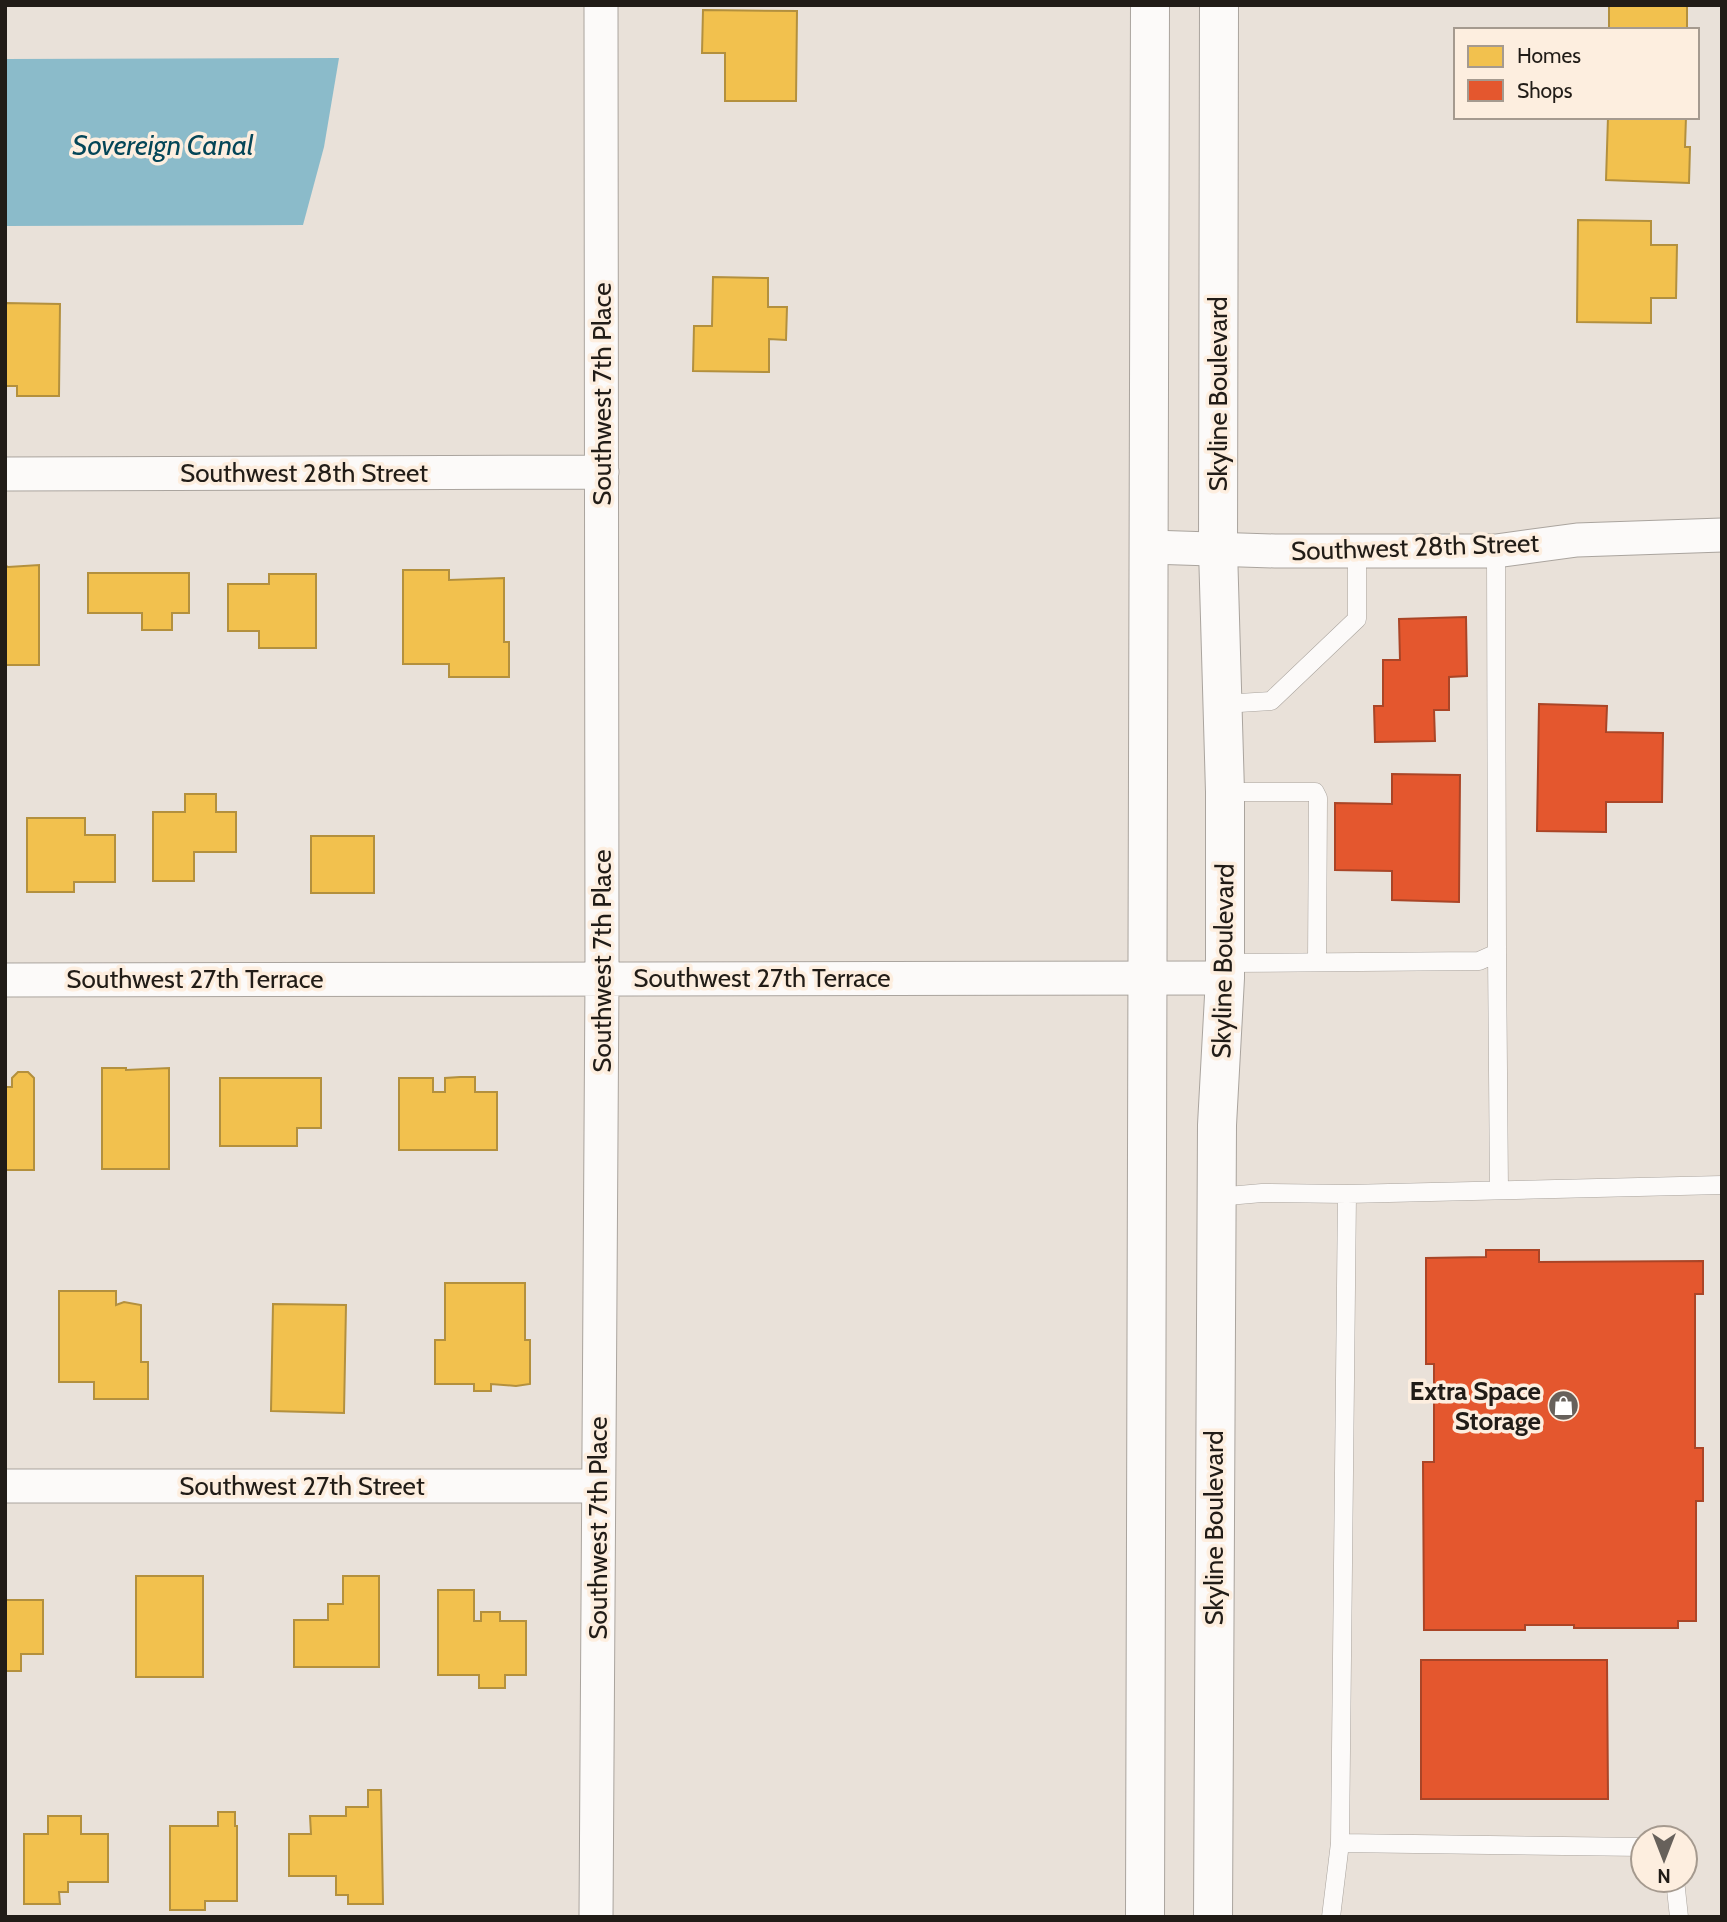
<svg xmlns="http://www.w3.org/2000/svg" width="1727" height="1922" font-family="Cabin,sans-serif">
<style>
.water{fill:#8bbbca}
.homes{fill:#f2c14e;stroke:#b3903e;stroke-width:2}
.shops{fill:#e4572e;stroke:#aa4527;stroke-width:2}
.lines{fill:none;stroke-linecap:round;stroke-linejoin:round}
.service-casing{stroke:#aaa49e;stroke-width:19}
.minor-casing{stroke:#aaa49e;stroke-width:35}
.tertiary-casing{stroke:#aaa49e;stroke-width:40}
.service{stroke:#fcfaf9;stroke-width:18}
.minor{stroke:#fcfaf9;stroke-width:33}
.tertiary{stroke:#fcfaf9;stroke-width:38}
.labels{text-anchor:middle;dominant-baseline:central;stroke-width:7;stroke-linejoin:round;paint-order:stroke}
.street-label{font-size:26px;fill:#211c17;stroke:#fdeedf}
.poi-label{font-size:26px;font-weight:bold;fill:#211c17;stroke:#fdeedf;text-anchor:end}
.water-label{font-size:28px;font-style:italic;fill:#044658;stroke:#fdeedf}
</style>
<rect width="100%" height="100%" fill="#e9e1d9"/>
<path class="water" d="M 339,58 L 324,147 L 303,225 L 5,226 L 5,59 Z"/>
<path class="homes" d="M 1609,5 L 1687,5 L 1687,30 L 1609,30 Z
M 703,10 L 797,11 L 796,101 L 725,101 L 725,53 L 702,53 Z
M 1608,117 L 1686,117 L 1685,147 L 1690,147 L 1689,183 L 1606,180 Z
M 1578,220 L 1651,221 L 1651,245 L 1677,245 L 1676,298 L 1651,298 L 1651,323 L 1577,322 Z
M 713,277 L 768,278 L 768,307 L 787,307 L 786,340 L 769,339 L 769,372 L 693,371 L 694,326 L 712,326 Z
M 5,303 L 60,304 L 59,396 L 17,396 L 17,386 L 5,386 Z
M 5,565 L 8,567 L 39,565 L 39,665 L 5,665 Z
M 403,570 L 449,570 L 449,580 L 504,578 L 504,642 L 509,642 L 509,677 L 449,677 L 449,664 L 403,664 Z
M 88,573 L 189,573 L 189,613 L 172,613 L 172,630 L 142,630 L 142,613 L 88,613 Z
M 269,574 L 316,574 L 316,648 L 259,648 L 259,631 L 228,631 L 228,584 L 269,584 Z
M 185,794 L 216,794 L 216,812 L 236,812 L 236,852 L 194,852 L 194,881 L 153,881 L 153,812 L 185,812 Z
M 27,818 L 85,818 L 85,835 L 115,835 L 115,882 L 74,882 L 74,892 L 27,892 Z
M 311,836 L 374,836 L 374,893 L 311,893 Z
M 102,1068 L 126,1068 L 126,1070 L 169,1068 L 169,1169 L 102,1169 Z
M 18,1072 L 28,1072 L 34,1078 L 34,1170 L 5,1170 L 5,1087 L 12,1087 L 12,1078 Z
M 460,1077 L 475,1077 L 475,1092 L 497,1092 L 497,1150 L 399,1150 L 399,1078 L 433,1078 L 433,1092 L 445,1092 L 445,1078 Z
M 220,1078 L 321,1078 L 321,1128 L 297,1128 L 297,1146 L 220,1146 Z
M 445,1283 L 525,1283 L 525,1340 L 530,1340 L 530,1384 L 516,1386 L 491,1384 L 491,1391 L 474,1391 L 474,1384 L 435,1384 L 435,1340 L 445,1340 Z
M 59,1291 L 116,1291 L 116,1305 L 124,1302 L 141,1305 L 141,1362 L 148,1362 L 148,1399 L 94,1399 L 94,1382 L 59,1382 Z
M 273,1304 L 346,1305 L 344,1413 L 271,1411 Z
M 136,1576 L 203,1576 L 203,1677 L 136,1677 Z
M 343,1576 L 379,1576 L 379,1667 L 294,1667 L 294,1620 L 328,1620 L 328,1604 L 343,1604 Z
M 438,1590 L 474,1590 L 474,1621 L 481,1621 L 481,1612 L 500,1612 L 500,1621 L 526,1621 L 526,1675 L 505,1675 L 505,1688 L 479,1688 L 479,1675 L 438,1675 Z
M 5,1600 L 43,1600 L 43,1654 L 21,1654 L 21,1671 L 5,1671 Z
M 368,1790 L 381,1790 L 383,1904 L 348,1904 L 348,1895 L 336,1895 L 336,1876 L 289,1876 L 289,1834 L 311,1834 L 310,1816 L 346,1816 L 346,1807 L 368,1807 Z
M 218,1812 L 235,1812 L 235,1826 L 237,1826 L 237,1901 L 205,1901 L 205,1910 L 170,1910 L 170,1826 L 218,1826 Z
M 48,1816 L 81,1816 L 81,1834 L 108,1834 L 108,1882 L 68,1882 L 68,1892 L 59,1892 L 60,1904 L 24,1904 L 24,1834 L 48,1834 Z"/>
<path class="shops" d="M 1466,617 L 1467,676 L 1449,677 L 1449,710 L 1434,710 L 1435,741 L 1375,742 L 1374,706 L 1383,706 L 1383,660 L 1400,660 L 1399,619 Z
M 1539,704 L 1607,706 L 1606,732 L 1663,733 L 1662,802 L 1606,802 L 1606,832 L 1537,831 Z
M 1392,774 L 1460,775 L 1459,902 L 1392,900 L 1392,871 L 1335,870 L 1335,803 L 1392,804 Z
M 1486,1250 L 1539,1250 L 1539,1262 L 1703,1261 L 1703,1294 L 1695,1294 L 1695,1448 L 1703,1448 L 1703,1501 L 1696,1501 L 1696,1621 L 1678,1621 L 1678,1628 L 1574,1628 L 1574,1625 L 1525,1625 L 1525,1630 L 1424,1630 L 1423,1462 L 1434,1462 L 1434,1364 L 1426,1364 L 1426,1258 L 1486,1257 Z
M 1421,1660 L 1607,1660 L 1608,1799 L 1421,1799 Z"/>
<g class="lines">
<defs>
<path id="service" d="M 1223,704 L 1271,701 L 1357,619 L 1357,551
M 1225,792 L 1315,792 L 1318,798 L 1317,962
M 1497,953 L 1499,1190
M 1225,963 L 1479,961 L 1497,953 L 1496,551
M 1216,1197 L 1262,1193 L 1347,1194 L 1722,1185
M 1340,1843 L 1347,1194
M 1675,1880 L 1679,1917
M 1331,1917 L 1340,1843 L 1643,1847"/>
<path id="minor" d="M 5,474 L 602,472
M 1150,547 L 1275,551 L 1496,551 L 1577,540 L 1722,535
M 5,980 L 1225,978
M 5,1486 L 598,1486
M 596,1917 L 602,978 L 601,5"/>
<path id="tertiary" d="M 1145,1917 L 1150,5
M 1213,1917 L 1217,1125 L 1225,978 L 1225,792 L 1218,549 L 1219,5"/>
</defs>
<use href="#service" class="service-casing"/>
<use href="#minor" class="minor-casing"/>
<use href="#tertiary" class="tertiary-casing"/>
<use href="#service" class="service"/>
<use href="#minor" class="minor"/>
<use href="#tertiary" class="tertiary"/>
</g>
<defs>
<symbol id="shop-disc" viewBox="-11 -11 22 22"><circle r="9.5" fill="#67615b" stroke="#fdeedf"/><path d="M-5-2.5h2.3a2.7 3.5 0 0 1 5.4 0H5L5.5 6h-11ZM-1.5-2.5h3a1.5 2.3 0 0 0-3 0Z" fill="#fff"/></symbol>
</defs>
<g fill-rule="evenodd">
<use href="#shop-disc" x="1546" y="1388" width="35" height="35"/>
</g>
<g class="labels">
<g class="street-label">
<text transform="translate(602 394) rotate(-90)">Southwest 7th Place</text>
<text transform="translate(1218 394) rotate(-90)">Skyline Boulevard</text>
<text x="304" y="473">Southwest 28th Street</text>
<text transform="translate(1415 547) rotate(-2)">Southwest 28th Street</text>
<text transform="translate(602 961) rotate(-90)">Southwest 7th Place</text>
<text transform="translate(1223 961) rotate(-89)">Skyline Boulevard</text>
<text x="762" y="978">Southwest 27th Terrace</text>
<text x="195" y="979">Southwest 27th Terrace</text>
<text x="302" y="1486">Southwest 27th Street</text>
<text transform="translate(598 1528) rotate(-90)">Southwest 7th Place</text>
<text transform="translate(1214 1528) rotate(-90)">Skyline Boulevard</text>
</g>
<g class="poi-label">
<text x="1541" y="1391">Extra Space<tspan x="1541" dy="30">Storage</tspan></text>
</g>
<g class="water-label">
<text x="163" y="145">Sovereign Canal</text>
</g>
</g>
<rect width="1727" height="1922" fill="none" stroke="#211c17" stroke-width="14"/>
<rect x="1454" y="28" width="245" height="91" fill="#fdeedf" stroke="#a59a8f" stroke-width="2"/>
<rect x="1468" y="46" width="35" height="21" fill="#f2c14e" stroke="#a59a8f" stroke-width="2"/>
<text x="1517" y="63" font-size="21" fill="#211c17">Homes</text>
<rect x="1468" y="80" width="35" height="21" fill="#e4572e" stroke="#a59a8f" stroke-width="2"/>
<text x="1517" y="98" font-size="21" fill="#211c17">Shops</text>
<g transform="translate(1664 1859) rotate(180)"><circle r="33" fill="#fdeedf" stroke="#a59a8f" stroke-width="2"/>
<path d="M0-5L12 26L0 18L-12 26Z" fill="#67615b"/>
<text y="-10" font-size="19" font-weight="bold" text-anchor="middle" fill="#211c17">N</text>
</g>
</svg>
